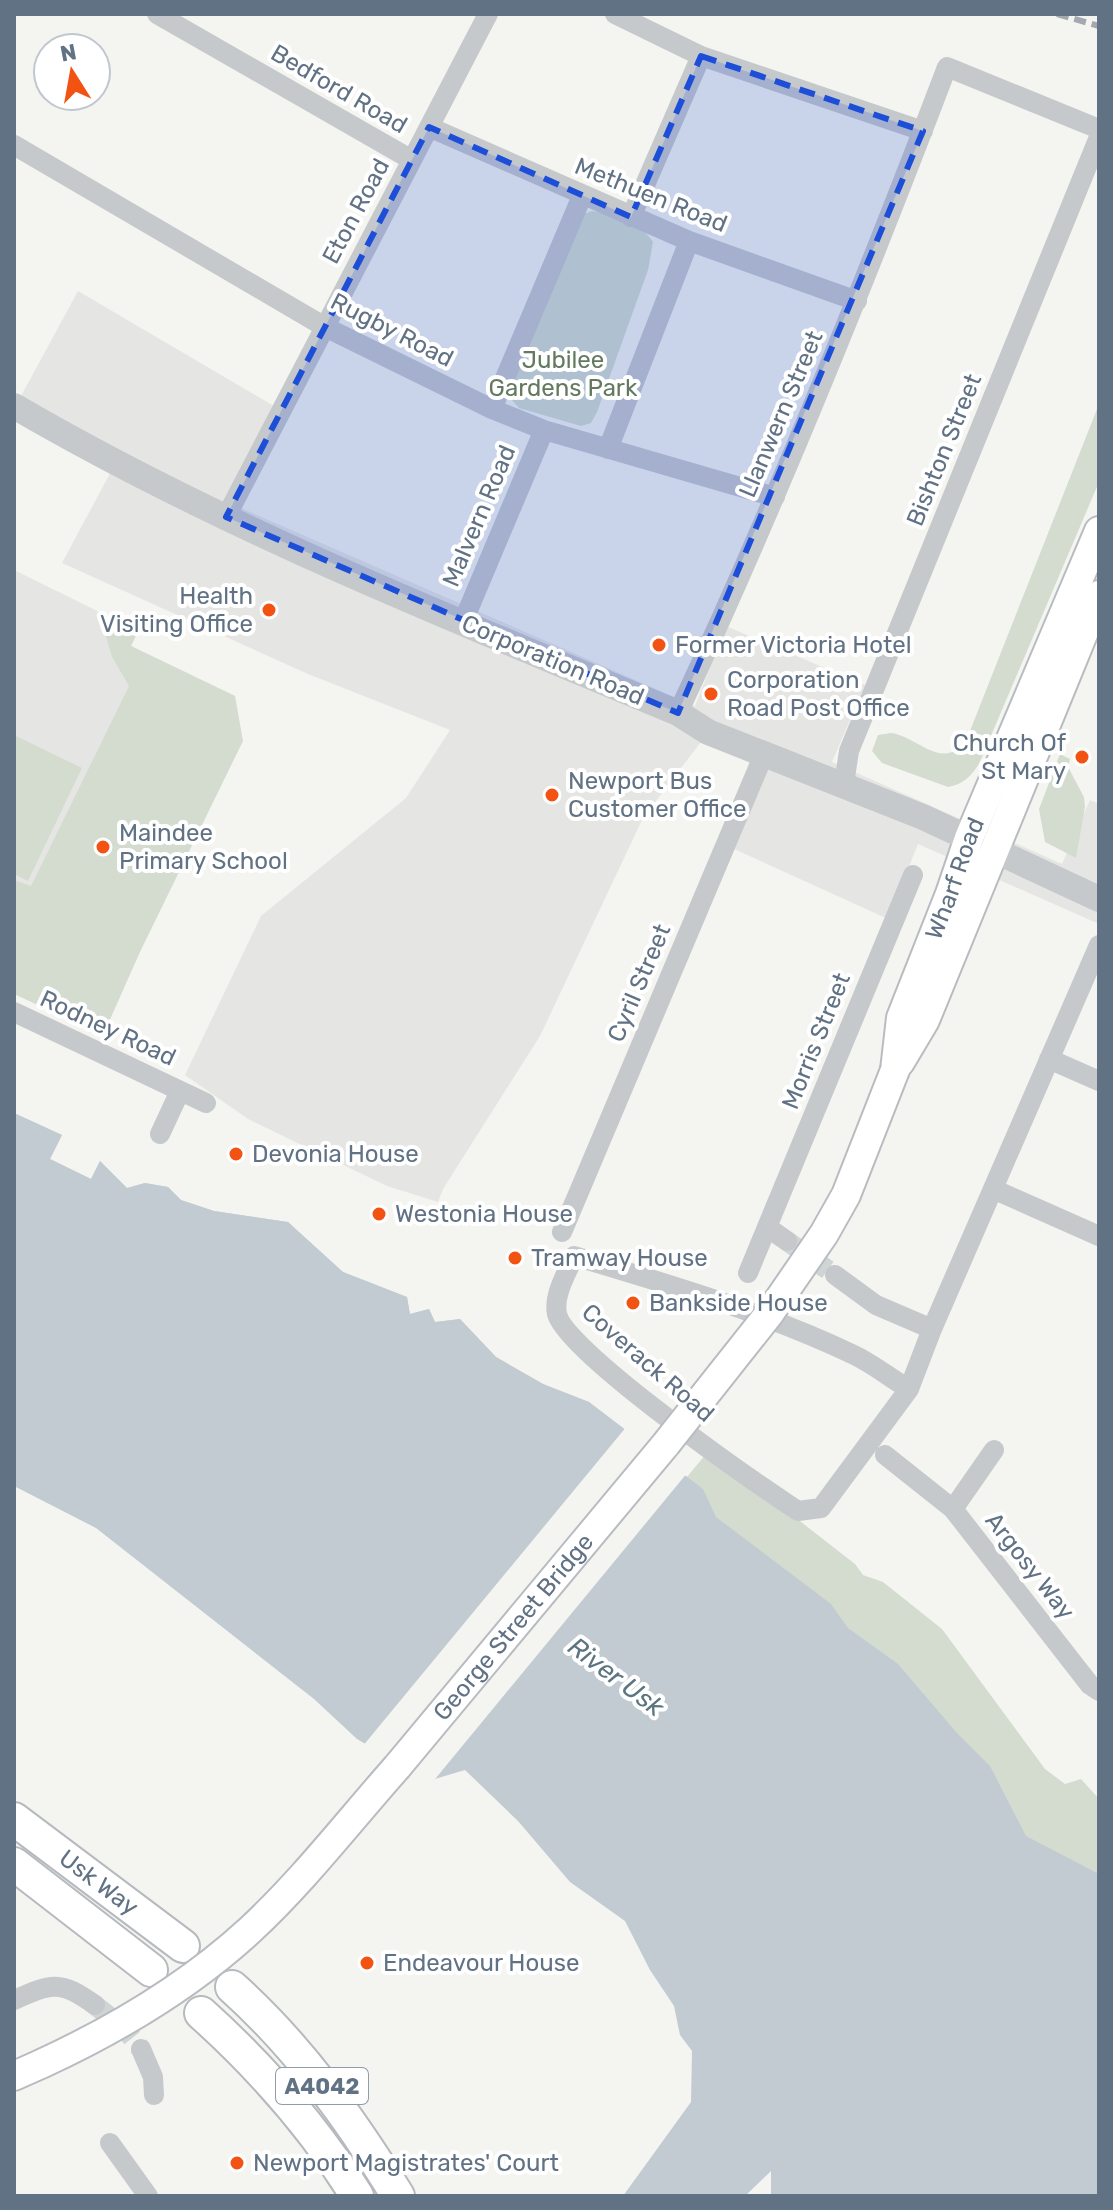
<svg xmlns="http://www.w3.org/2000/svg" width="1113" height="2210" font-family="Rubik,sans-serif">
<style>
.built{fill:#e5e6e3}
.green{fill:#d4dcd0}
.water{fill:#c1cbd1}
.pier{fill:#f4f5f0}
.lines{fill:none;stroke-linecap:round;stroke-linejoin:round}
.minor-tunnel{stroke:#cfd4d5;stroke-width:20;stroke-dasharray:20 10;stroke-linecap:butt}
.secondary-casing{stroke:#b8bcc1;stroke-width:32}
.primary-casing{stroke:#b6babe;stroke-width:36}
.minor{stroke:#c6c9cc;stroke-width:20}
.tertiary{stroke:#c6c9cc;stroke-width:26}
.secondary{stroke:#fff;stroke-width:28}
.primary{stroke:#fff;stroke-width:32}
.rail{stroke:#a3a9af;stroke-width:6;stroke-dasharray:12 6;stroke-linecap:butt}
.secondary-bridge-casing{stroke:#b8bcc1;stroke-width:32;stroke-linecap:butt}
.secondary-bridge{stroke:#fff;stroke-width:28}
.marked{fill:#1d4ed8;fill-opacity:0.2;stroke:#1d4ed8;stroke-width:6;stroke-dasharray:16 10;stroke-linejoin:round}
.poi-dot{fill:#f25312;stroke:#fff;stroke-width:3}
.labels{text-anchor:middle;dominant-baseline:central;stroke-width:8;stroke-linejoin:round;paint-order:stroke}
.shield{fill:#fff;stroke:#909ca9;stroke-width:2}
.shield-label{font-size:22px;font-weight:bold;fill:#617284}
.street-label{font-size:24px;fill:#617284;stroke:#fff}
.park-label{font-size:24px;fill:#647a60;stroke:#fff}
.poi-label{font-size:24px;fill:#617284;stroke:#fff;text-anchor:start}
.water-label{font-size:26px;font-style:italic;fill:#5c7581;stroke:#fff}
</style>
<rect width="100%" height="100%" fill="#f4f5f0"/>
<path class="built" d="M 78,291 L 286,413 L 241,508 L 695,706 L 726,626 L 865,685 L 832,762 L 1062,864 L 1090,800 L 1099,804 L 1099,924 L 918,844 L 888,919 L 732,848 L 769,766 L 704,738 L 643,818 L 540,1036 L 443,1189 L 438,1202 L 387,1186 L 248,1119 L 185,1075 L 261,916 L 406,798 L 450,730 L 308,674 L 62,563 L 115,464 L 15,407 Z
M 14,570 L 138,631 L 131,646 L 235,696 L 139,954 L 103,1035 L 14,994 Z"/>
<path class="green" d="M 592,211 C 612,214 643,225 653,242 L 648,270 L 597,412 L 591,423 L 581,426 L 519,408 L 511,399 L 509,388 L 584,214 Z
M 1099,404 L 1099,482 L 979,764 C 970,777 964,784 948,787 L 882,763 L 872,751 L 878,735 C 879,735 890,733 891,733 C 917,736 942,772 966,741 Z
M 109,617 L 138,631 L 131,646 L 235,696 L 243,741 L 139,954 L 103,1035 L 14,994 L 14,880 L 31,886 L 129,686 L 112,657 L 104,630 Z
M 14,735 L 82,768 L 28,881 L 14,874 Z
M 1060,754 L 1070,759 L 1068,767 L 1084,797 L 1085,807 L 1076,858 L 1045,842 L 1039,809 Z
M 14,1113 L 62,1135 L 50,1159 L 91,1179 L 100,1161 L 127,1188 L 145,1183 L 168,1187 L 181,1200 L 214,1211 L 288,1222 L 343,1272 L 407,1297 L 410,1314 L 429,1309 L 435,1322 L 460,1319 L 496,1357 L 543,1384 L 589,1402 L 687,1477 L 711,1448 L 769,1497 L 855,1564 L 863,1575 L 883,1582 L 942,1629 L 1045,1769 L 1065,1784 L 1081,1779 L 1099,1799 L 1099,2010 L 146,1293 Z"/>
<path class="water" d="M 14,1113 L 62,1135 L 50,1159 L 91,1179 L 100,1161 L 127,1188 L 145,1183 L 168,1187 L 181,1200 L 214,1211 L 288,1222 L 343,1272 L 407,1297 L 410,1314 L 429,1309 L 435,1322 L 460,1319 L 496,1357 L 543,1384 L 589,1402 L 703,1489 L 716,1517 L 831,1604 L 848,1628 L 898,1664 L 956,1732 L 990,1766 L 1026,1836 L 1099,1874 L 1099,2196 L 771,2196 L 771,2171 L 745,2196 L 623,2196 L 691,2102 L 692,2051 L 680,2035 L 674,2006 L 650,1970 L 625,1921 L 570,1882 L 518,1821 L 465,1770 L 428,1781 L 357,1739 L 314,1699 L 96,1528 L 14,1486 Z"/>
<path class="pier" d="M 627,1426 L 688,1472 L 431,1784 L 427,1784 L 362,1747 Z"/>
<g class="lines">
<path class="minor-tunnel" d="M 787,1241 L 835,1275
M 95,2005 L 125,2029 L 141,2049"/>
<defs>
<g id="secondary">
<path d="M 900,1062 L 925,1020 L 1099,595"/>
<path id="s1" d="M 895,1070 L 901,1018 L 950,894 L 969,838 L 1099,531"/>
<path id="s2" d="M 397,1767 L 666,1444"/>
<path d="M 14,2076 L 41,2064"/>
</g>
<g id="primary">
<path id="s3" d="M 14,1819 L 183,1946"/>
<path d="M 14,1864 L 151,1970"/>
<path d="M 232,1987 C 299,2047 351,2120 398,2196"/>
<path d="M 201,2013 C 261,2067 314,2127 357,2196"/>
</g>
</defs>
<use href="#secondary" class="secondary-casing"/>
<use href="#primary" class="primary-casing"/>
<path class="minor" d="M 157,14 L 412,160
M 615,14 L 701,56 L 923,131
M 429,127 L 689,241 L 857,301
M 14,145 L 325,327 L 492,409 L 544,430 L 775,497
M 631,217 L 701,56
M 492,409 L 582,196
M 608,449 L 689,241
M 226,517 L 488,14
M 463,622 L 544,430
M 678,713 C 777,501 864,285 947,67 L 1099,129
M 844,784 L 849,751 L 1099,137
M 14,1012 L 206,1103
M 1049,1059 L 1099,1081
M 160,1134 L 180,1091
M 993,1189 L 1099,1236
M 767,1227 L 787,1241
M 562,1232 L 764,754
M 748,1273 L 913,875
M 835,1275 L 876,1305 L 932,1329
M 909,1389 C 890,1378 872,1363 852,1354 C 763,1312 668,1284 574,1256 C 567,1273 553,1295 557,1314 C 566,1352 757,1484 798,1511 L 821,1508 L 909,1389 L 932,1329 L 1099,945
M 885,1455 L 953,1509 L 1090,1685 L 1099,1691
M 953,1509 L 994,1450
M 14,2000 C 52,1983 60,1980 95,2005
M 141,2049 L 153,2077 L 154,2095
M 110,2143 L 148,2196"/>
<path class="tertiary" d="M 14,406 C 225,529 453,619 678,713 L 708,732 L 923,817 L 1099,899"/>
<use href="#secondary" class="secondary"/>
<use href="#primary" class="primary"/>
<path class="rail" d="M 1057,14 L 1099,26"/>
<defs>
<path id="secondary-bridge" d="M 666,1444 L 769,1314 L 824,1234 L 846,1195 L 895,1070
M 41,2064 C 117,2029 188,1987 250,1930 C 303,1881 349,1821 397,1767"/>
</defs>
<use href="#secondary-bridge" class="secondary-bridge-casing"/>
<use href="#secondary-bridge" class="secondary-bridge"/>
</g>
<path class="marked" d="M 701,56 L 923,131 L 678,713 L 226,517 L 429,127 L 631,217 Z"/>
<g class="poi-dot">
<circle cx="269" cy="610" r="8"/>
<circle cx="659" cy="645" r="8"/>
<circle cx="711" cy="694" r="8"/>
<circle cx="1082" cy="757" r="8"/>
<circle cx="552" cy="795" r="8"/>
<circle cx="103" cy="847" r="8"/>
<circle cx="236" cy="1154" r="8"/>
<circle cx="379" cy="1214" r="8"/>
<circle cx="515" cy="1258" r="8"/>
<circle cx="633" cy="1303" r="8"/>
<circle cx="367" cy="1963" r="8"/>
<circle cx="237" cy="2163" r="8"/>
</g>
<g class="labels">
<rect class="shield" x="276" y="2068" width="92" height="36" rx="6"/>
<g class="shield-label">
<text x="322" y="2086">A4042</text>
</g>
<g class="street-label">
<text transform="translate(339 89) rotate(30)">Bedford Road</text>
<text transform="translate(651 195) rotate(22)">Methuen Road</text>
<text transform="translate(356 211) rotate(-62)">Eton Road</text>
<text transform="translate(392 330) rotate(27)">Rugby Road</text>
<text transform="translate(781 414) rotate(-67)">Llanwern Street</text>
<text transform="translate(944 450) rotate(-68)">Bishton Street</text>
<text transform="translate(479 516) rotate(-67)">Malvern Road</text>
<text transform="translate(553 660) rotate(23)">Corporation Road</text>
<text stroke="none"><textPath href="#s1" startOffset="202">Wharf Road</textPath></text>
<text transform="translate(639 983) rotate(-67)">Cyril Street</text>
<text transform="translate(108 1028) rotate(25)">Rodney Road</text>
<text transform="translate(816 1041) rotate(-68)">Morris Street</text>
<text transform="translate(648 1363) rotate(41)">Coverack Road</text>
<text transform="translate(1030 1566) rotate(52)">Argosy Way</text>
<text stroke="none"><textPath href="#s2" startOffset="182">George Street Bridge</textPath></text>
<text stroke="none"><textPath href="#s3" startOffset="106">Usk Way</textPath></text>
</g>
<g class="park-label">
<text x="563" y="360">Jubilee<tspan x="563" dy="28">Gardens Park</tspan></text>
</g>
<g class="poi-label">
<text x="253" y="596" text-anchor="end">Health<tspan x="253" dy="28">Visiting Office</tspan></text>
<text x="675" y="645">Former Victoria Hotel</text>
<text x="727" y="680">Corporation<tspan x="727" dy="28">Road Post Office</tspan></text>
<text x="1066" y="743" text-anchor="end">Church Of<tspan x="1066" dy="28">St Mary</tspan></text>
<text x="568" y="781">Newport Bus<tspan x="568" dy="28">Customer Office</tspan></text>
<text x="119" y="833">Maindee<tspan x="119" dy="28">Primary School</tspan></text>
<text x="252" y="1154">Devonia House</text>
<text x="395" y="1214">Westonia House</text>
<text x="531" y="1258">Tramway House</text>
<text x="649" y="1303">Bankside House</text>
<text x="383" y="1963">Endeavour House</text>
<text x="253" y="2163">Newport Magistrates' Court</text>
</g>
<g class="water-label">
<text transform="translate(616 1677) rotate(37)">River Usk</text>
</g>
</g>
<rect width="1113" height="2210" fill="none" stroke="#617284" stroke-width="32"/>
<g transform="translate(72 72) rotate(349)"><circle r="38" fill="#ffffff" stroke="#c0c7ce" stroke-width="2"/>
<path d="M0-6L14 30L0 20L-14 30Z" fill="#f25312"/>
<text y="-12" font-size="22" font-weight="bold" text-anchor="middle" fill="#617284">N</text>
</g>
</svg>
